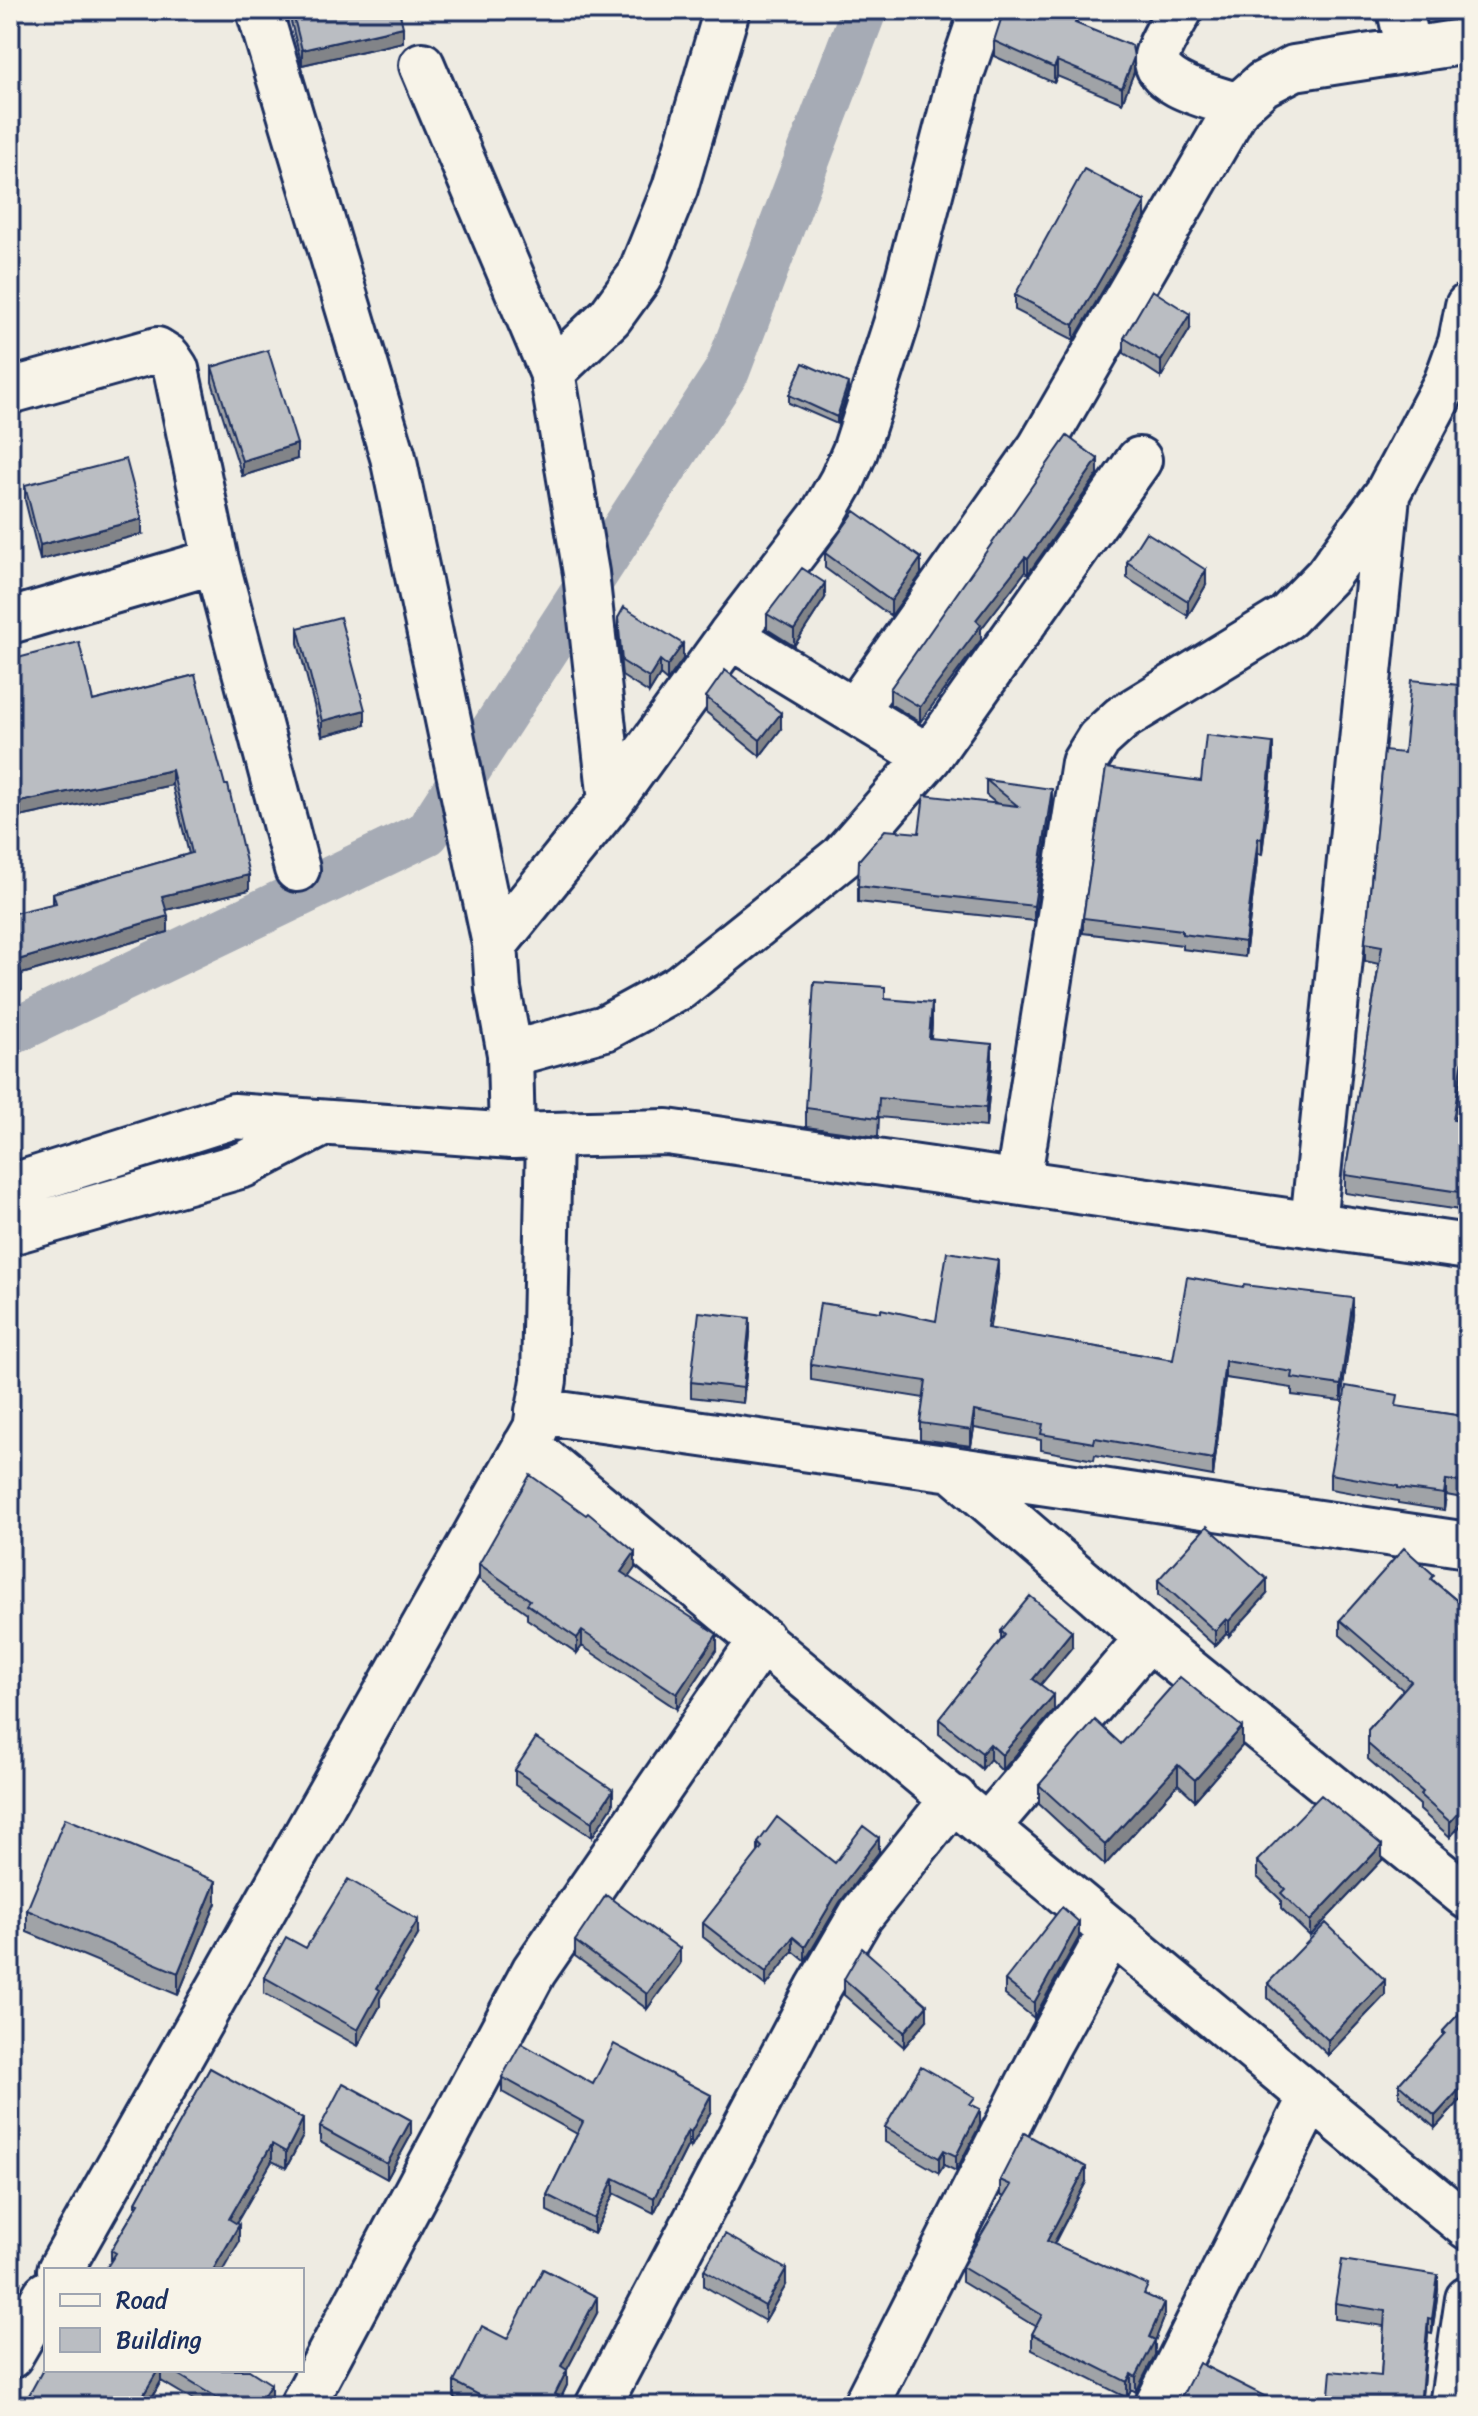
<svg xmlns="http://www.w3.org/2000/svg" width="1478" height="2416" font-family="Sriracha,sans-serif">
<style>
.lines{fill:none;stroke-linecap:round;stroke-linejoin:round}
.canal{stroke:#a6abb5;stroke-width:46}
.minor-casing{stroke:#1b2f5e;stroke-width:50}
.major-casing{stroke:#1b2f5e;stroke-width:50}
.minor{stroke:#f7f3e8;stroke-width:44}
.major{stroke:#f7f3e8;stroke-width:44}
.wall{fill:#a0a3a7;stroke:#1b2f5e;stroke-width:2}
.shaded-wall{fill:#828488;stroke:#1b2f5e;stroke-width:2}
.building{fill:#babdc2;stroke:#1b2f5e;stroke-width:2}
</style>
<rect width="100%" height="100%" fill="#eeebe2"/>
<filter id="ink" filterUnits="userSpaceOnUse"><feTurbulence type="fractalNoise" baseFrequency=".0125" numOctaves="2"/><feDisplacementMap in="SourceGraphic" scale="16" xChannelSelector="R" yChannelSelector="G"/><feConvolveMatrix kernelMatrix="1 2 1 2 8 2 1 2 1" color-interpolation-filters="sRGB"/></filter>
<g filter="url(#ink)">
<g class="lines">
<path class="canal" d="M 10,1033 L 427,833 L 727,371 L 864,10"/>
<defs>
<path id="minor" d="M 259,10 L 393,457 L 495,944 L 498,989 L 510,1054 L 512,1136
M 1180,10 C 1174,21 1159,45 1157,56 C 1153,86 1217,98 1238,106
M 1400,10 L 1409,50
M 422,65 L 552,372 L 586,573 L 611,801
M 552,372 L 610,317 L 639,277 L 675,188 L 727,10
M 10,391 L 157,350 L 168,357 L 176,369 L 216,561 L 297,869
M 10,621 L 216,561
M 730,636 L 929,757
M 855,710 L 1040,448 L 1238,106 L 1263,84 L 1294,68 L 1468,41
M 495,944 L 611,801 L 730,636 L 822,516 L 842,481 L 855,451 L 897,321 L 961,74 L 983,10
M 510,1054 L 605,1028 L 680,987 L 842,857 L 929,757 L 1139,460
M 1018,1182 L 1084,763 L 1099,739 L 1122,718 L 1287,617 L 1327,576 L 1387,494 L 1446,383 L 1461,342 L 1468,306
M 1313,1224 L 1387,496
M 538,1411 L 952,1469 L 1468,1545
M 526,1445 L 1468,2227
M 952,1469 L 1148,1638 L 1468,1897
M 988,1826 L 1148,1638
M 60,2270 L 536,1428 L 544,1380 L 549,1135
M 10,2356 L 46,2294
M 302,2406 L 534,1971 L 762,1639
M 598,2406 L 819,1987 L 861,1915 L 954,1798
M 865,2406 L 1046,2049 L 1111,1931
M 1157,2406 L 1311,2097
M 1452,2406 L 1468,2299"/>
<path id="major" d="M 10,1187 L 234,1116 L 512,1136 L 667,1132 L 1468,1247
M 10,1232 L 243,1165 L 322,1124"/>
</defs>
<use href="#minor" class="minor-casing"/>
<use href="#major" class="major-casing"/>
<use href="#minor" class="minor"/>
<use href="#major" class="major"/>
</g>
<path class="wall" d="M 288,10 L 399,10 L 403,42 L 302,65 Z
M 1074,15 L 1078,24 L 1134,72 L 1122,103 L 1057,76 L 1054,83 L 994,56 L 994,41 Z
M 1145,218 L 1074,340 L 1015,310 L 1015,295 Z
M 1190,329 L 1161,377 L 1124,353 L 1124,338 Z
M 212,367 L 297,459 L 242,476 L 212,382 Z
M 848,390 L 837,424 L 789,403 L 789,395 Z
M 1098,474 L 1028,574 L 1025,572 L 981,629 L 981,640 L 920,722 L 890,704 L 890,689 Z
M 25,485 L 142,534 L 40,560 L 25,500 Z
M 825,553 L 921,574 L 891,616 L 825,568 Z
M 1127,562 L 1206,585 L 1188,616 L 1127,578 Z
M 825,598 L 794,646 L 767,629 L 767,614 Z
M 618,618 L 683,659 L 667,681 L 660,675 L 649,693 L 622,676 L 618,633 Z
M 298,628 L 365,725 L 322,736 L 298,643 Z
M 10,660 L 93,701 L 195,675 L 249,890 L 166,910 L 168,932 L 22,974 L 22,990 L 10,993 L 53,904 L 53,893 L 189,854 L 172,785 L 10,819 Z
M 1468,686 L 1468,1060 L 1466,1060 L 1456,1121 L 1468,1122 L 1468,1148 L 1460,1210 L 1345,1193 L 1345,1175 L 1379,964 L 1365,961 L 1365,943 L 1404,753 Z
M 706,697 L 781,729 L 760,756 L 706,712 Z
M 1273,758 L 1262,854 L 1258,853 L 1245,957 L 1182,949 L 1182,945 L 1083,933 L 1083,918 L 1201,781 Z
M 986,780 L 1052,804 L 1034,921 L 858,902 L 858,886 L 919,833 L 997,804 L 986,795 Z
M 885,999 L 932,1023 L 931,1038 L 992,1063 L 986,1127 L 879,1117 L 878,1137 L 806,1127 L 806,1108 Z
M 998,1276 L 989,1329 L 1173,1360 L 1353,1315 L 1341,1401 L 1292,1395 L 1292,1388 L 1225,1378 L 1213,1476 L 1095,1455 L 1094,1460 L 1041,1450 L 1041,1440 L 974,1428 L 971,1446 L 920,1439 L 920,1423 L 924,1398 L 811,1380 L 811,1364 L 936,1321 Z
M 750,1334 L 743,1403 L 691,1397 L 691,1382 Z
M 1468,1405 L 1468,1499 L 1446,1495 L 1444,1510 L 1398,1503 L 1398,1501 L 1330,1489 L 1330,1474 L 1398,1407 L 1463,1416 Z
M 479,1564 L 635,1568 L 628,1577 L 717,1649 L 677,1709 L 582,1646 L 577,1653 L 527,1619 L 527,1613 L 479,1579 Z
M 1158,1580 L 1267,1594 L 1229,1636 L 1226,1634 L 1215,1646 L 1158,1595 Z
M 1434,1581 L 1468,1610 L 1450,1837 L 1420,1810 L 1420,1805 L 1368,1759 L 1368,1730 L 1403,1690 L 1340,1635 L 1340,1620 Z
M 1001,1631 L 1072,1647 L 1040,1685 L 1054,1710 L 1002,1771 L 990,1759 L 982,1769 L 939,1734 L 939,1719 L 1001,1640 Z
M 1242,1746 L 1195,1800 L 1178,1784 L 1105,1865 L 1039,1804 L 1039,1785 Z
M 515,1770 L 613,1805 L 592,1837 L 515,1785 Z
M 758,1843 L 835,1863 L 879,1852 L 840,1902 L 805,1961 L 793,1951 L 766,1986 L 703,1937 L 703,1923 L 758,1853 Z
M 1382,1860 L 1310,1936 L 1281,1908 L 1281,1900 L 1257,1877 L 1257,1861 Z
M 216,1903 L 178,1995 L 27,1932 L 27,1910 Z
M 418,1935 L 380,1998 L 380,2006 L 358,2046 L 264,1993 L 264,1977 L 306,1948 Z
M 1079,1937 L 1034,2018 L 1005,1995 L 1005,1980 Z
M 575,1941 L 680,1964 L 647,2009 L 575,1956 Z
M 844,1979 L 927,2020 L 904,2047 L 844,1995 Z
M 1268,1983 L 1385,1995 L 1328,2055 L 1268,1998 Z
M 1468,2004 L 1468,2092 L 1435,2128 L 1399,2096 L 1399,2084 L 1443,2036 L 1443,2031 Z
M 210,2068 L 303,2136 L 286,2168 L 272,2161 L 236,2223 L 239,2242 L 111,2261 L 111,2250 L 136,2208 L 136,2202 Z
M 502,2077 L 593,2084 L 711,2111 L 691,2147 L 688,2145 L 654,2213 L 614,2193 L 594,2234 L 547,2211 L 547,2195 L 577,2134 L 502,2092 Z
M 975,2107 L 980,2125 L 956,2171 L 944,2165 L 939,2173 L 885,2142 L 885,2127 Z
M 320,2127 L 411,2135 L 387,2179 L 320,2142 Z
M 1000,2180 L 1086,2182 L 1054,2244 L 1148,2296 L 1164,2318 L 1155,2341 L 1155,2355 L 1136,2392 L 1131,2389 L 1127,2398 L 1032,2350 L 1032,2334 L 1036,2327 L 962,2282 L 962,2267 L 1004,2197 L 1000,2195 Z
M 704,2270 L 786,2285 L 765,2321 L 704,2286 Z
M 1438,2290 L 1432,2334 L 1428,2333 L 1421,2406 L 1328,2406 L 1381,2376 L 1384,2326 L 1335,2319 L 1335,2303 Z
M 597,2313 L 567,2369 L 567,2385 L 561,2398 L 575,2406 L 470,2406 L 454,2398 L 454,2382 L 507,2339 Z
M 46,2370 L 249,2370 L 271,2400 L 267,2406 L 203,2406 L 161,2381 L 147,2406 L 23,2406 Z
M 1180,2400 L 1270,2406 L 1180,2406 Z"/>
<path class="shaded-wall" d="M 403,27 L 403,42 L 302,65 L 302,50 Z
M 1134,57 L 1134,72 L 1122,103 L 1122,88 Z
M 1057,61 L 1057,76 L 1054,83 L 1054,68 Z
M 1145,202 L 1145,218 L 1074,340 L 1074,325 Z
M 10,256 L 11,256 L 11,271 L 10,271 Z
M 1190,314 L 1190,329 L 1161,377 L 1161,361 Z
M 848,383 L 848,390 L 837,424 L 837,417 Z
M 297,444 L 297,459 L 242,476 L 242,461 Z
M 1098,459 L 1098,474 L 1028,574 L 1028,559 Z
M 142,519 L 142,534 L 40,560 L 40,545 Z
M 1025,557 L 1025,572 L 981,629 L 981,640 L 920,722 L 920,707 L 976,620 Z
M 921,558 L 921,574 L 891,616 L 891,601 Z
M 1206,570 L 1206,585 L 1188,616 L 1188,601 Z
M 825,583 L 825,598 L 794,646 L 794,630 Z
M 683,644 L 683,659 L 667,681 L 667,666 Z
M 660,660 L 660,675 L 649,693 L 649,678 Z
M 365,710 L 365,725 L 322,736 L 322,721 Z
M 781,713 L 781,729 L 760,756 L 760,740 Z
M 1273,743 L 1273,758 L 1262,854 L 1262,839 Z
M 172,770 L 172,785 L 10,819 L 10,804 Z
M 1052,789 L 1052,804 L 1034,921 L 1034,906 Z
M 1258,838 L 1258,853 L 1245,957 L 1245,942 Z
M 249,875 L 249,890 L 162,911 L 162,896 Z
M 168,916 L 168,932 L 18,975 L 18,960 Z
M 22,975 L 22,990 L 10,993 L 10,978 Z
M 932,1003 L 932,1023 L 929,1058 L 929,1038 Z
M 1466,1041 L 1466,1060 L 1453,1139 L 1453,1120 Z
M 992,1044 L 992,1063 L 986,1127 L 986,1108 Z
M 1468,1130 L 1468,1148 L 1460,1210 L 1460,1192 Z
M 998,1260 L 998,1276 L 987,1345 L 987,1328 Z
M 1353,1298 L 1353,1315 L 1341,1401 L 1341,1385 Z
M 750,1318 L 750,1334 L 743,1403 L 743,1388 Z
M 1225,1361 L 1225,1378 L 1213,1476 L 1213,1459 Z
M 974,1411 L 974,1428 L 971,1446 L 971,1430 Z
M 1446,1480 L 1446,1495 L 1444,1510 L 1444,1494 Z
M 635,1552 L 635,1568 L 621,1588 L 621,1572 Z
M 1267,1579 L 1267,1594 L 1229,1636 L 1229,1621 Z
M 1226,1619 L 1226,1634 L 1215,1646 L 1215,1631 Z
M 582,1631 L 582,1646 L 577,1653 L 577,1638 Z
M 1072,1631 L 1072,1647 L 1033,1694 L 1033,1679 Z
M 717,1634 L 717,1649 L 677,1709 L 677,1694 Z
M 1054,1695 L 1054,1710 L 1002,1771 L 1002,1755 Z
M 1242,1727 L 1242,1746 L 1195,1800 L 1195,1780 Z
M 990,1744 L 990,1759 L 982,1769 L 982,1753 Z
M 1178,1765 L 1178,1784 L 1105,1865 L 1105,1845 Z
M 613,1790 L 613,1805 L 592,1837 L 592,1822 Z
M 1468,1802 L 1468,1818 L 1450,1837 L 1450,1822 Z
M 879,1838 L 879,1852 L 840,1902 L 805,1961 L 805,1947 L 840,1888 Z
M 1382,1845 L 1382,1860 L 1310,1936 L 1310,1921 Z
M 216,1881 L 216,1903 L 178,1995 L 178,1973 Z
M 418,1920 L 418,1935 L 380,1998 L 380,2006 L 358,2046 L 358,2030 L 377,1988 Z
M 1079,1922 L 1079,1937 L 1034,2018 L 1034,2003 Z
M 793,1937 L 793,1951 L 766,1986 L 766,1972 Z
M 680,1949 L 680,1964 L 647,2009 L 647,1994 Z
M 1385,1980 L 1385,1995 L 1328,2055 L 1328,2040 Z
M 927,2005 L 927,2020 L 904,2047 L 904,2032 Z
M 1468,2080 L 1468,2092 L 1435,2128 L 1435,2116 Z
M 711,2095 L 711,2111 L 691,2147 L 691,2132 Z
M 980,2109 L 980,2125 L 956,2171 L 956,2156 Z
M 303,2119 L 303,2136 L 286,2168 L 286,2152 Z
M 411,2120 L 411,2135 L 387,2179 L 387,2164 Z
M 688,2130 L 688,2145 L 654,2213 L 654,2198 Z
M 272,2144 L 272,2161 L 229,2236 L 229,2219 Z
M 944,2150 L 944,2165 L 939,2173 L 939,2158 Z
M 1086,2167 L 1086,2182 L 1047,2256 L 1047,2241 Z
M 614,2178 L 614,2193 L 594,2234 L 594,2219 Z
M 239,2225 L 239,2242 L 223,2270 L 213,2270 Z
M 12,2267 L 12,2283 L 10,2286 L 10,2271 Z
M 786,2269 L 786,2285 L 765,2321 L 765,2306 Z
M 1438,2275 L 1438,2290 L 1432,2334 L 1432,2319 Z
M 597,2297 L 597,2313 L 561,2381 L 561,2366 Z
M 1164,2303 L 1164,2318 L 1155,2341 L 1155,2355 L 1136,2392 L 1136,2377 L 1149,2337 Z
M 1428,2318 L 1428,2333 L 1421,2406 L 1420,2406 Z
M 158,2370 L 161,2370 L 161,2381 L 147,2406 L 137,2406 Z
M 567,2370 L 567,2385 L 557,2406 L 555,2394 Z
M 1131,2374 L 1131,2389 L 1127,2398 L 1127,2382 Z
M 271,2384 L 271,2400 L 267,2406 L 257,2406 Z"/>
<path class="building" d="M 292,10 L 399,10 L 403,27 L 302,50 Z
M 1004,10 L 1070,10 L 1069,13 L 1078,17 L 1075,23 L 1132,46 L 1134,57 L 1122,88 L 1057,61 L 1054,68 L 994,41 Z
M 1084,169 L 1145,202 L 1074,325 L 1015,295 Z
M 1152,290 L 1190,314 L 1161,361 L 1124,338 Z
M 268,350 L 297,444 L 242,461 L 212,367 Z
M 803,363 L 848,383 L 837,417 L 789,395 Z
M 1067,436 L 1098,459 L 1028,559 L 1025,557 L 976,620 L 981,625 L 920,707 L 890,689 Z
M 126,459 L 142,519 L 40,545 L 25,485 Z
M 855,511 L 921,558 L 891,601 L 825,553 Z
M 1146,532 L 1206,570 L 1188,601 L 1127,562 Z
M 802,568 L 825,583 L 794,630 L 767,614 Z
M 624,607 L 683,644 L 667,666 L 660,660 L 649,678 L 622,661 L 618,618 Z
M 340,617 L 365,710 L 322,721 L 298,628 Z
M 79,642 L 93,701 L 195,675 L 225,785 L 228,785 L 249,875 L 162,896 L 168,916 L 18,960 L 22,975 L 10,978 L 10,914 L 56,903 L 53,893 L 192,853 L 172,770 L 10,804 L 10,660 Z
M 725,670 L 781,713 L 760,740 L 706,697 Z
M 1411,680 L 1468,686 L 1468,1041 L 1466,1041 L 1453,1120 L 1468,1122 L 1460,1192 L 1345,1175 L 1382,946 L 1365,943 L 1384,751 L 1404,753 Z
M 1206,735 L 1273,743 L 1262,839 L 1258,838 L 1245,942 L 1182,934 L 1182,930 L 1083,918 L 1106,768 L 1201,781 Z
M 986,780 L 1052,789 L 1034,906 L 858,886 L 859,860 L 885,830 L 919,833 L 924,795 L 1018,806 Z
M 814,982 L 885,987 L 885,999 L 932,1003 L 929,1038 L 992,1044 L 986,1108 L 879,1098 L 878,1118 L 806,1108 Z
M 947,1252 L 998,1260 L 987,1328 L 1173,1360 L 1187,1277 L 1243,1287 L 1244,1285 L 1353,1298 L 1341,1385 L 1292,1378 L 1293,1372 L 1225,1361 L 1213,1459 L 1095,1438 L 1094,1443 L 1041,1434 L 1043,1424 L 974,1411 L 971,1430 L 920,1423 L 926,1381 L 811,1364 L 820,1303 L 881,1312 L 881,1309 L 936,1321 Z
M 699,1312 L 750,1318 L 743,1388 L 691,1382 Z
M 1346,1386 L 1398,1395 L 1396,1406 L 1463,1416 L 1465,1404 L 1468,1405 L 1468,1483 L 1446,1480 L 1444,1494 L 1398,1488 L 1398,1486 L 1330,1474 Z
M 530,1475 L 586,1515 L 588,1513 L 635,1552 L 621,1572 L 717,1634 L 677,1694 L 582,1631 L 577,1638 L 527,1604 L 530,1600 L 479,1564 Z
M 1207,1526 L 1267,1579 L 1229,1621 L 1226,1619 L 1215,1631 L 1158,1580 Z
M 1404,1548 L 1434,1575 L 1431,1579 L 1468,1610 L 1468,1802 L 1450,1822 L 1420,1795 L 1423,1792 L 1368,1744 L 1368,1730 L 1411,1681 L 1340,1620 Z
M 1030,1596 L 1072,1631 L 1033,1679 L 1054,1695 L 1002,1755 L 990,1744 L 982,1753 L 939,1719 L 1005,1635 L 1001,1631 Z
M 1180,1677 L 1242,1727 L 1195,1780 L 1178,1765 L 1105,1845 L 1039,1785 L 1095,1720 L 1121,1744 Z
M 536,1738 L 613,1790 L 592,1822 L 515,1770 Z
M 1321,1795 L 1382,1845 L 1310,1921 L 1281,1893 L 1285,1889 L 1257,1861 Z
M 777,1817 L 835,1863 L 863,1826 L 879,1838 L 840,1888 L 805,1947 L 793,1937 L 766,1972 L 703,1923 L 762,1847 L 758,1843 Z
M 65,1818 L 216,1881 L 178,1973 L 27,1910 Z
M 348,1879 L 418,1920 L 377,1988 L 380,1990 L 358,2030 L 264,1977 L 286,1937 L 306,1948 Z
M 606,1895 L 680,1949 L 647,1994 L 575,1941 Z
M 1062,1907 L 1079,1922 L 1034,2003 L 1005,1980 Z
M 1326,1923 L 1385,1980 L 1328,2040 L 1268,1983 Z
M 862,1948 L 927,2005 L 904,2032 L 844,1979 Z
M 1468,2004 L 1468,2062 L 1464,2067 L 1468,2070 L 1468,2080 L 1435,2116 L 1399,2084 L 1445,2033 L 1443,2031 Z
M 521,2043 L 593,2084 L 614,2044 L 711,2095 L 691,2132 L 688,2130 L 654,2198 L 614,2178 L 594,2219 L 547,2195 L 583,2122 L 502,2077 Z
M 921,2066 L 975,2097 L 970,2104 L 980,2109 L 956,2156 L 944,2150 L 939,2158 L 885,2127 Z
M 210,2068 L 303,2119 L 286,2152 L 272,2144 L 229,2219 L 239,2225 L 213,2270 L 105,2270 L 116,2253 L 111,2250 L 139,2203 L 136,2202 Z
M 343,2083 L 411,2120 L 387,2164 L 320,2127 Z
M 1024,2133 L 1086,2167 L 1047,2241 L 1148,2285 L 1144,2294 L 1164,2303 L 1149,2337 L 1155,2340 L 1136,2377 L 1131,2374 L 1127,2382 L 1032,2334 L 1042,2315 L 962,2267 L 1011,2185 L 1000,2180 Z
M 725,2234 L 786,2269 L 765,2306 L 704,2270 Z
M 1342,2260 L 1438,2275 L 1432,2319 L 1428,2318 L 1420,2406 L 1328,2406 L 1331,2371 L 1381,2376 L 1385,2311 L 1335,2303 Z
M 543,2269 L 597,2297 L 561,2366 L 567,2370 L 555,2394 L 575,2406 L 500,2406 L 454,2382 L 482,2326 L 507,2339 Z
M 1199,2363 L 1270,2399 L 1266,2406 L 1192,2406 L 1180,2400 Z
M 46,2364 L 46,2370 L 158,2370 L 137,2406 L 81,2406 L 76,2403 L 75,2406 L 23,2406 Z
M 171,2370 L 249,2370 L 271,2384 L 257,2406 L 230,2406 Z"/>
</g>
<rect width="1478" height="2416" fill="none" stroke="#f7f3e8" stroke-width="40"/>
<rect x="20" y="20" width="1438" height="2376" fill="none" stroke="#1b2f5e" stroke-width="3" filter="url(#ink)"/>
<rect x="44" y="2268" width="260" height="104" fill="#f7f3e8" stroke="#9fa5b1" stroke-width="2"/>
<rect x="60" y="2294" width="40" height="12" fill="#f7f3e8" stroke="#9fa5b1" stroke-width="2"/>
<text x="116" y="2308" font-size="24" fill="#1b2f5e">Road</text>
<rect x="60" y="2328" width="40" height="24" fill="#babdc2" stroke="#9fa5b1" stroke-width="2"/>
<text x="116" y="2348" font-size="24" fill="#1b2f5e">Building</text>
</svg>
